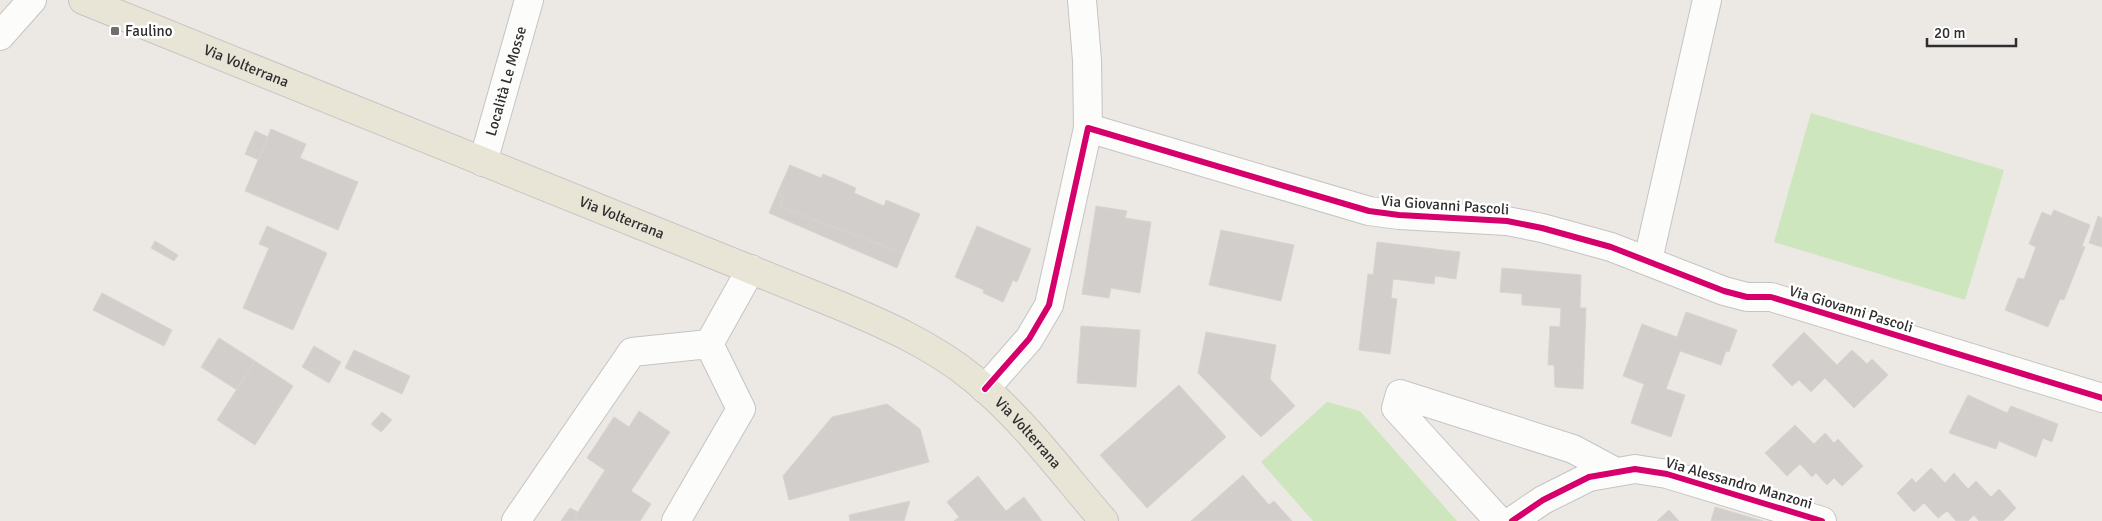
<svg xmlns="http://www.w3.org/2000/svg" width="2102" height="521" font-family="Signika,sans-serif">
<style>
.green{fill:#cee6be}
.building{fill:#d1cecb;stroke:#d7d4d0}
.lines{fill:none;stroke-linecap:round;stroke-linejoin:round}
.minor-casing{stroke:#c5c4c5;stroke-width:30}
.major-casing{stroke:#c6c5c4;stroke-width:30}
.minor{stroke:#fcfcfb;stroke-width:28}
.major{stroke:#e8e4d6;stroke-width:28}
.cycleway-casing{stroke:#fff;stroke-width:9}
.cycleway{stroke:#d6006c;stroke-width:6}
.poi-dot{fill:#706f6e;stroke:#fff;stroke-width:2}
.labels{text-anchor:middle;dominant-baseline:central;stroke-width:5;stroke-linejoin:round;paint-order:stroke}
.poi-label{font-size:15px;fill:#2e2e2e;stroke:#fff;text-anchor:start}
.street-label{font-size:15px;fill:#2e2e2e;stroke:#fff}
</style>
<rect width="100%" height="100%" fill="#ece8e4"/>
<path class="green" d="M 1811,113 L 2004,170 L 1965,300 L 1774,242 Z
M 1327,402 L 1360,411 L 1457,521 L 1313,521 L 1261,462 Z"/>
<path class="building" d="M 271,129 L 306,144 L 300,158 L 358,182 L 338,230 L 245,191 Z
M 255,131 L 268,137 L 259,160 L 245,154 Z
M 790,165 L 821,178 L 823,174 L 856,188 L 854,193 L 884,206 L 886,200 L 920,214 L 903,253 L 780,207 L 784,196 L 777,194 Z
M 777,194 L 784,196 L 780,207 L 903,253 L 897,268 L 769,213 Z
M 1096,206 L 1127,211 L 1125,218 L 1151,222 L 1140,293 L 1111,288 L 1109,298 L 1082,294 Z
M 2054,210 L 2090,225 L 2082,246 L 2085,247 L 2064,300 L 2060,299 L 2048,327 L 2005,310 L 2018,278 L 2024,279 L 2036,247 L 2029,244 L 2042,212 L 2051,216 Z
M 2098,216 L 2102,218 L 2102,247 L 2089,243 Z
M 267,226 L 327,253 L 293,330 L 243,308 L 269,248 L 259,244 Z
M 977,226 L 1031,249 L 1017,282 L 1013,280 L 1003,302 L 983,293 L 984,290 L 955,277 Z
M 1221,230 L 1294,245 L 1281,301 L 1209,285 Z
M 155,241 L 178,255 L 174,261 L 151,248 Z
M 1377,242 L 1460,252 L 1456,279 L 1435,276 L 1434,284 L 1393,279 L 1391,298 L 1397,299 L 1390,354 L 1359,350 L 1368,274 L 1373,275 Z
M 1502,268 L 1581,275 L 1580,308 L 1586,308 L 1583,389 L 1555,387 L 1554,365 L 1548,365 L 1550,326 L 1560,327 L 1561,308 L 1522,305 L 1522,294 L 1500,292 Z
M 102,293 L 172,330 L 164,346 L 93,310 Z
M 1686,312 L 1737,330 L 1729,352 L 1726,351 L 1721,365 L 1680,351 L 1666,389 L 1685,395 L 1671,437 L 1631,423 L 1644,384 L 1623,376 L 1642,324 L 1677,337 Z
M 1081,326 L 1140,330 L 1136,387 L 1077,383 Z
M 1206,332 L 1276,345 L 1270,379 L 1295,406 L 1261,437 L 1198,373 Z
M 1804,332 L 1837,365 L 1852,350 L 1867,364 L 1872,359 L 1888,375 L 1854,408 L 1825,378 L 1811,392 L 1799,380 L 1792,386 L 1772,365 Z
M 219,338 L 255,361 L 237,390 L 201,367 Z
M 314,346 L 341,362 L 329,383 L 302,367 Z
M 354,350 L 410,376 L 402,394 L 345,368 Z
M 255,361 L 293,386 L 255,445 L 217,420 Z
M 1179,385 L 1226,437 L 1147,508 L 1100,455 Z
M 1968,395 L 2007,413 L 2011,406 L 2058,424 L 2052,442 L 2043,438 L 2036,457 L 1999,441 L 1996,449 L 1949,433 Z
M 887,404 L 920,429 L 929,462 L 789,500 L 783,476 L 832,417 Z
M 639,411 L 670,432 L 631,491 L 651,504 L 640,521 L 579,521 L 574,518 L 605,470 L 587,458 L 614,417 L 629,427 Z
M 382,412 L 392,420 L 381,432 L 371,424 Z
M 1795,425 L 1814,444 L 1825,433 L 1834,443 L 1838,439 L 1863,466 L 1842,486 L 1834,478 L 1827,485 L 1816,473 L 1812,477 L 1800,464 L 1787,476 L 1765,453 Z
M 1931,468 L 1945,483 L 1954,473 L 1968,489 L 1976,481 L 1991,497 L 1999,489 L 2016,508 L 2003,521 L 1979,521 L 1974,515 L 1968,521 L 1956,521 L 1947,511 L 1938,518 L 1924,503 L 1914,512 L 1897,493 L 1912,478 L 1916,483 Z
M 1243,475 L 1269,505 L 1274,501 L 1292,521 L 1191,521 Z
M 978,476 L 1006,511 L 1024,497 L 1042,521 L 954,521 L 959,517 L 947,502 Z
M 910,501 L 904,521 L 850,521 L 849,515 Z
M 1715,507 L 1763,521 L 1711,521 Z
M 570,508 L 578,512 L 574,518 L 579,521 L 561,521 Z
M 1669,510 L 1679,521 L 1657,521 Z"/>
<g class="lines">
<defs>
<g id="minor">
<path d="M 1082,0 L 1087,60 L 1088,128"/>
<path d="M 0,36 L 32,0"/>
<path id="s1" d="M 483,162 L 529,0"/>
<path d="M 1648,260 L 1707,0"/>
<path d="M 709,344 L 751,269"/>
<path d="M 985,389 L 1029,339 L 1049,305 L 1088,128 L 1369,211 L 1399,215 L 1507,221 L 1542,228 L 1611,247 L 1724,291 L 1747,297 L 1771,297 L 2102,398"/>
<path d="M 516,521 L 632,352 L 709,344 L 741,409 L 676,521"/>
<path d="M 1499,521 L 1396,408 L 1400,394 L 1573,449 L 1614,471"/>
<path d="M 1512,521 L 1543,500 L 1589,477 L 1635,469 L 1667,474 L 1822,521"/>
</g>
<g id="major">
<path id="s2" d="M 83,0 L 831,302 C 882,323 933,345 975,380 C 1024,420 1063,474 1104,521"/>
</g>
</defs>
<use href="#minor" class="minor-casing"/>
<use href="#major" class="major-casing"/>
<use href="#minor" class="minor"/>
<use href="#major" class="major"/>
<defs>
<path id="cycleway" d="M 985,389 L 1029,339 L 1049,305 L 1088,128 L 1369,211 L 1399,215 L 1507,221 L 1542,228 L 1611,247 L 1724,291 L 1747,297 L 1771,297 L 2102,398
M 1512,521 L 1543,500 L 1589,477 L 1635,469 L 1667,474 L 1822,521"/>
</defs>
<use href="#cycleway" class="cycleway-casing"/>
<use href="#cycleway" class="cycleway"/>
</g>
<rect class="poi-dot" x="110" y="26" width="10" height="10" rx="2.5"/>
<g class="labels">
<g class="poi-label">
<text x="125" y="31">Faulino</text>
</g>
<g class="street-label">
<text stroke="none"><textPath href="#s2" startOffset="176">Via Volterrana</textPath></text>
<text stroke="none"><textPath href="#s1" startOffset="84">Località Le Mosse</textPath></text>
<text transform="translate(1445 205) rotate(4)">Via Giovanni Pascoli</text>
<text stroke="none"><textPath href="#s2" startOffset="581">Via Volterrana</textPath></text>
<text transform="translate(1851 309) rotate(17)">Via Giovanni Pascoli</text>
<text stroke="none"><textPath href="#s2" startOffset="1046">Via Volterrana</textPath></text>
<text transform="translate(1739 483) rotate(16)">Via Alessandro Manzoni</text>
</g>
</g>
<path d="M1927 38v8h89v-8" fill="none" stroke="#2e2e2e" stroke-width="2.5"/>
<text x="1934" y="38" font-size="15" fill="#2e2e2e" stroke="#ffffff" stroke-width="4" paint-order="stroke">20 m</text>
</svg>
